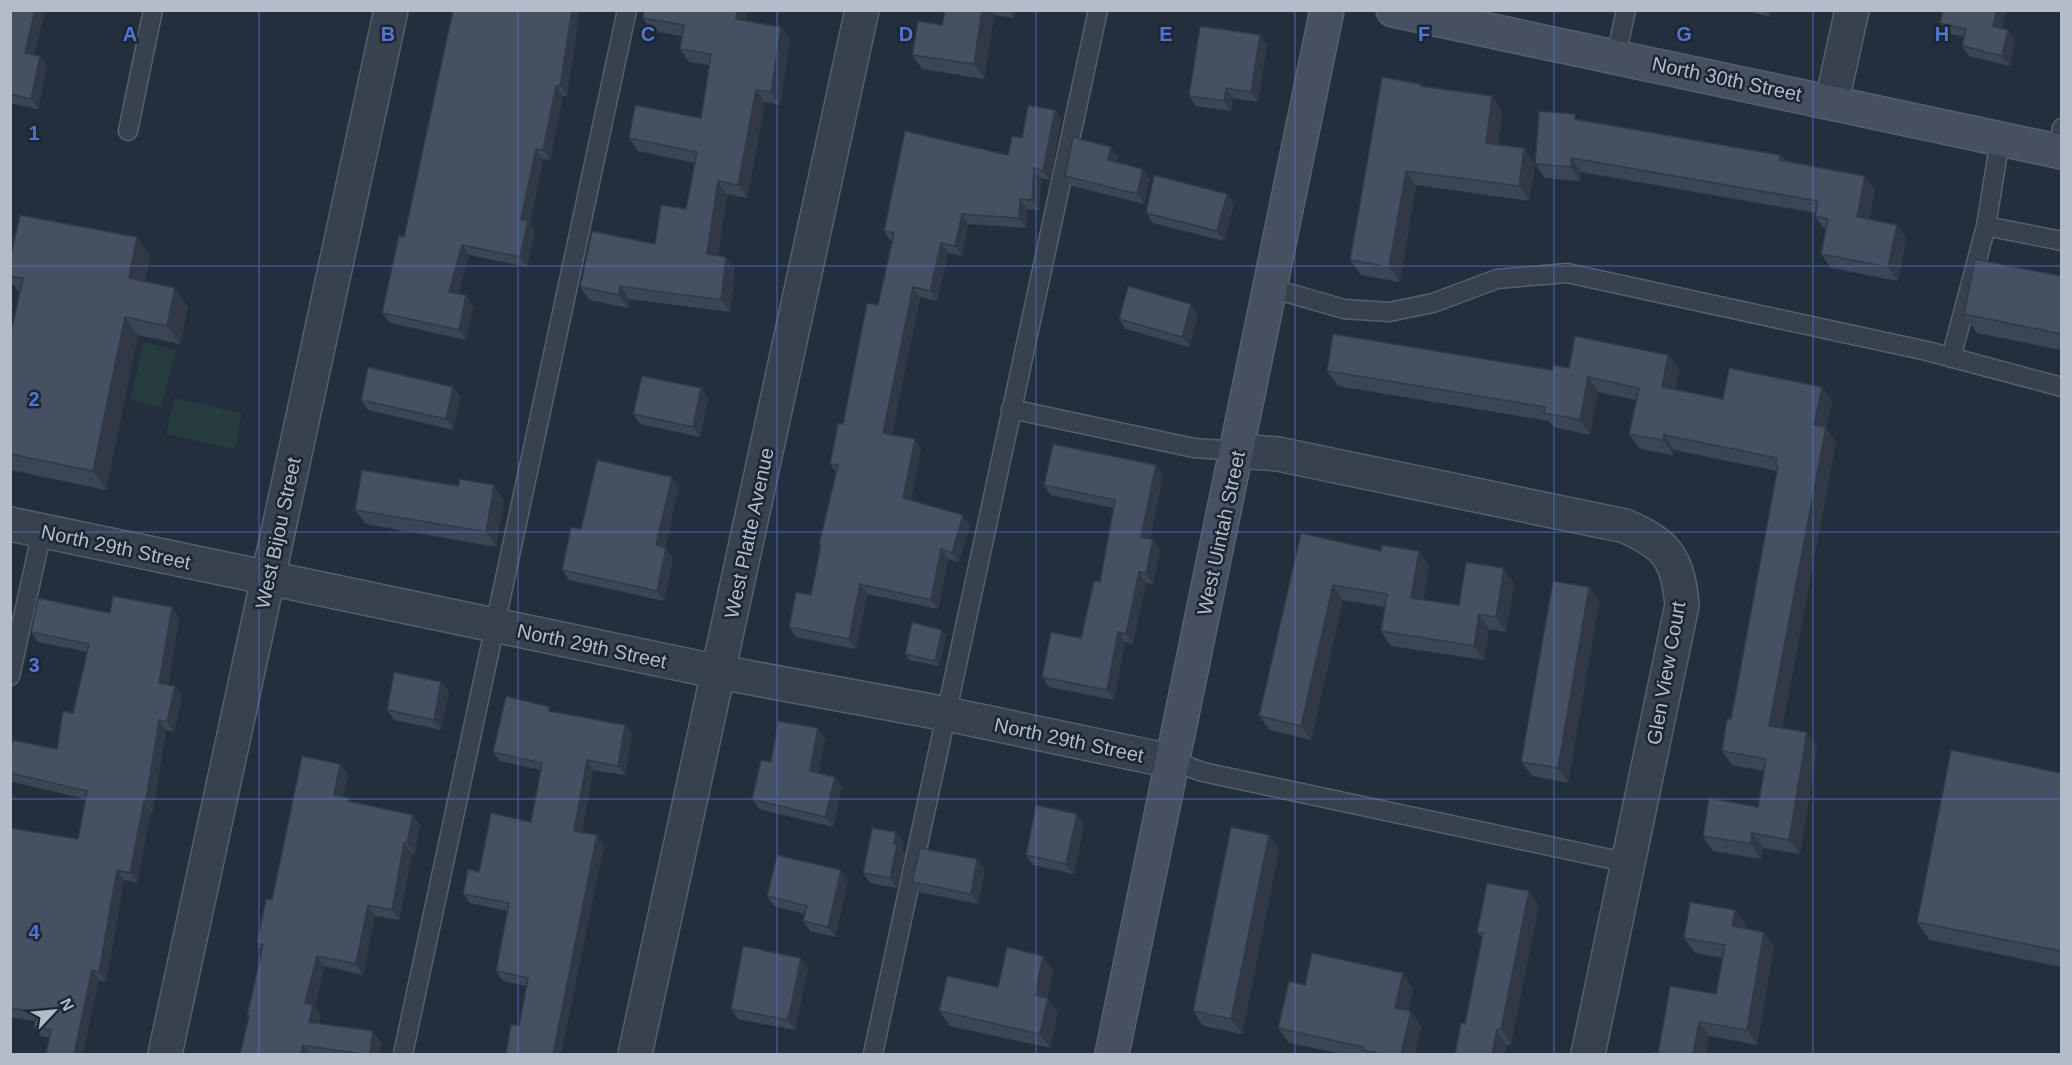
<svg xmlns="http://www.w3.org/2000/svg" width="2072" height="1065" font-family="Arial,sans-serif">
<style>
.green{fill:#263c3f}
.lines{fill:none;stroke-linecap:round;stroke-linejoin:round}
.service-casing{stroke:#565f6c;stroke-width:21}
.minor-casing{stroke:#565f6c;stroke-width:36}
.secondary-casing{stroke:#565f6c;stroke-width:36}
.service{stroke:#38414e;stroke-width:18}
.minor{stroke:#38414e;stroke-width:33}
.secondary{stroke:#465061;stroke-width:33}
.wall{fill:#3b4654}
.shaded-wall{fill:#303945}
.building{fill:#455162;stroke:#303945;stroke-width:1.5}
.grid{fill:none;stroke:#5274d3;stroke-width:1.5;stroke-opacity:0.55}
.labels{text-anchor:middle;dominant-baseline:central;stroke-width:5;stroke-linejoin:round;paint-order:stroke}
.street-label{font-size:20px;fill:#b4bcc9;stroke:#1d2633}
.grid-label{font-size:20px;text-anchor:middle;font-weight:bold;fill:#5274d3;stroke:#1d2633;stroke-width:5;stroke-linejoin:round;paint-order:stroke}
</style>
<rect width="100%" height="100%" fill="#242f3e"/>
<path class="green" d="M 144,342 L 176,350 L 161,407 L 130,399 Z
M 174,398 L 242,413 L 235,449 L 166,434 Z"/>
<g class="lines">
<defs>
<path id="service" d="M 1616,56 L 1626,10
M 128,131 L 153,10
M 2000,140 L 1986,226 L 2062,241
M 2057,151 L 2062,128
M 1271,288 L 1344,309 L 1389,312 L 1433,303 L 1497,279 L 1567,273 L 1927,351 L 2062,387
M 1951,358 L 1986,226
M 1011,409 L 1194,448 L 1238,451
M 10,676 L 42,531
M 1175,762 L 1203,772 L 1629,863
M 403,1054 L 627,10
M 873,1054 L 1098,10"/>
<path id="minor" d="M 1832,101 L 1852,10
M 1238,451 L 1278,454 L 1625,526 C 1667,544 1678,559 1682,605 L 1588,1054
M 10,524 L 719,672 L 947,714 L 1175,762
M 165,1054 L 391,10
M 635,1054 L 862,10"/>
<path id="secondary" d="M 1393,10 L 2062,152
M 1112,1054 L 1327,10"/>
</defs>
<use href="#service" class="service-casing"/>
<use href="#minor" class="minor-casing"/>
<use href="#secondary" class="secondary-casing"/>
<use href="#service" class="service"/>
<use href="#minor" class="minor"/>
<use href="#secondary" class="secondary"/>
</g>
<path class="wall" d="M 10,10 L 45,10 L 34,55 L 47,66 L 38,109 L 10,103 Z
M 453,10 L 576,10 L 579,15 L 567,96 L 563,96 L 550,160 L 543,159 L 530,223 L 535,231 L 527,267 L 469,255 L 458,294 L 473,306 L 466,340 L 390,323 L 382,313 L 404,237 Z
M 945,10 L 1015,10 L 1014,18 L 994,15 L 984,79 L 922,69 L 912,55 L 942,25 Z
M 1744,10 L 1771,10 L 1770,17 Z
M 1943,10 L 2006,10 L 2002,28 L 2008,30 L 2015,40 L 2010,66 L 1969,56 L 1962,46 L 1964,37 L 1947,33 L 1940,23 Z
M 643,18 L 747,21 L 781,27 L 790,39 L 780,105 L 765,102 L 747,198 L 727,194 L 718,255 L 735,269 L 730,312 L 629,299 L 628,308 L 589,300 L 580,287 L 655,244 L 686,209 L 695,163 L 638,151 L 629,138 L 701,118 L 710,65 L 689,62 L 680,49 L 682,36 L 652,31 Z
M 1260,35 L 1267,45 L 1258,102 L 1233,98 L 1231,111 L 1196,106 L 1189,96 Z
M 1423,87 L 1502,111 L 1498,145 L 1535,163 L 1529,201 L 1416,185 L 1400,282 L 1361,275 L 1350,260 Z
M 1055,110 L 1061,120 L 1050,180 L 1041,178 L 1039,210 L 1027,209 L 1026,228 L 968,224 L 962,256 L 948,253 L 937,301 L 920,297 L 892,434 L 921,449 L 911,500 L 970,525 L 959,562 L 948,559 L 938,609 L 867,594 L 856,649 L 796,637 L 789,627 L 811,595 L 820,546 L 819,544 L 836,472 L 830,464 L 843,424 L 878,305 L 892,241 L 890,241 L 884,231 L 1008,155 L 1022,138 Z
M 1580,120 L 1780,155 L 1784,160 L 1865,176 L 1875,190 L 1869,219 L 1897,225 L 1906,239 L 1898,281 L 1831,268 L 1821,254 L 1826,231 L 1825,230 L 1815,216 L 1816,213 L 1581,172 L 1580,181 L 1545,178 L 1535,164 Z
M 1111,147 L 1118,157 L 1117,162 L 1150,179 L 1144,204 L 1072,186 L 1065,176 Z
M 1227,194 L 1234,204 L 1224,241 L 1153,223 L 1146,213 Z
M 150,256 L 145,282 L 188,307 L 180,344 L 138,335 L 106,490 L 10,470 L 10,337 L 20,293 L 10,280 L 10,259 Z
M 2061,276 L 2061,350 L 1977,333 L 1964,314 Z
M 1198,315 L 1189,347 L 1126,329 L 1119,319 Z
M 1668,355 L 1679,369 L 1675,390 L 1723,399 L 1822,387 L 1832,402 L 1826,428 L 1836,442 L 1782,728 L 1817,747 L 1800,854 L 1763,848 L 1761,859 L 1713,851 L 1703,836 L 1758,807 L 1764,771 L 1732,765 L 1722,751 L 1731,719 L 1777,471 L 1674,450 L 1673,455 L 1640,449 L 1629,434 L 1636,400 L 1598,392 L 1590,435 L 1554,427 L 1549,421 L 1338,386 L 1327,371 L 1552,370 Z
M 453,387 L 460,397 L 453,430 L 368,410 L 361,400 Z
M 701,388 L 708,398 L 700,437 L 640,424 L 633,414 Z
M 1156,465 L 1163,475 L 1150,538 L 1160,549 L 1153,584 L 1146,583 L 1133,644 L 1125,642 L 1114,700 L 1049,687 L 1042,677 L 1081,638 L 1100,582 L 1114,508 L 1051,495 L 1044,485 Z
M 672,477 L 679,487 L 665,547 L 673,558 L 664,601 L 569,580 L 562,570 Z
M 504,500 L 496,547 L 366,524 L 355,510 Z
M 1301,533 L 1381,551 L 1419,551 L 1429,566 L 1423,600 L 1459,605 L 1514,583 L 1506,632 L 1489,629 L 1484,660 L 1391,646 L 1381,631 L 1385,607 L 1343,600 L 1311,740 L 1270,730 L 1259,716 Z
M 1589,587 L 1599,602 L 1568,783 L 1532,776 L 1521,762 Z
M 110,613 L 179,617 L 168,685 L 182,696 L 174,732 L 166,730 L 153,811 L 151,811 L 137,883 L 124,880 L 106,982 L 99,980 L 49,1038 L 41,1036 L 34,1026 L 36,1021 L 10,1017 L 10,828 L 78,839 L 85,799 L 13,782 L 10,778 L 10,753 L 57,749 L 73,713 L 87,652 L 38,642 L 31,632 Z
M 942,630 L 946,635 L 939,666 L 909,660 L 905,654 Z
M 441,682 L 449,692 L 441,730 L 394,720 L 387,710 Z
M 554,712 L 625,725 L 632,734 L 625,775 L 593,770 L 582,832 L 604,845 L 561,1054 L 506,1054 L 519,1026 L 526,986 L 503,981 L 496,971 L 507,911 L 470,903 L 463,894 L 479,872 L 531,822 L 541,770 L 500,761 L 493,752 Z
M 825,738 L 818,773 L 842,787 L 833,827 L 759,809 L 752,799 L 771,762 Z
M 340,764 L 348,774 L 343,797 L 349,798 L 351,801 L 420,825 L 415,854 L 412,853 L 399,920 L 375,916 L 363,975 L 324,966 L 315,1007 L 321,1016 L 319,1023 L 381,1042 L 379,1054 L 240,1054 L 248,1018 L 247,1016 L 262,950 L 257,943 L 272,900 Z
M 2061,773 L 2061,967 L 1930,940 L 1917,922 Z
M 1084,824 L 1074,874 L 1033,865 L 1026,855 Z
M 903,842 L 902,850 L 905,854 L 897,888 L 870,883 L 863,873 Z
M 1279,850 L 1242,1034 L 1203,1026 L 1193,1011 Z
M 977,859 L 985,869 L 978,904 L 919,892 L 912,882 Z
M 848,880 L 835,937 L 810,931 L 803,921 L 805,914 L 774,906 L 767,896 Z
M 1539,905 L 1511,1044 L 1507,1045 L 1465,1024 L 1482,938 L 1477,932 Z
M 1735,910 L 1746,925 L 1745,928 L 1774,946 L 1757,1045 L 1710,1036 L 1658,1053 L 1716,994 L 1722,958 L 1695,953 L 1684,938 Z
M 1043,956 L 1053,971 L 1047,998 L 1058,1012 L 1050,1048 L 950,1026 L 939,1011 L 998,987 Z
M 808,968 L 795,1030 L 738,1019 L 731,1009 Z
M 1305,985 L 1413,988 L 1408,1011 L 1411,1011 L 1421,1026 L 1415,1054 L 1342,1054 L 1289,1043 L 1278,1028 Z"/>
<path class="shaded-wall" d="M 35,10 L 45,10 L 32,63 L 25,53 Z
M 572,10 L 576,10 L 579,15 L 567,96 L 560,86 Z
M 737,10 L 748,10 L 745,32 L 736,19 Z
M 982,10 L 991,10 L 994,15 L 984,79 L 974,64 Z
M 1009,10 L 1015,10 L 1014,18 Z
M 1765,10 L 1771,10 L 1770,17 Z
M 1997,10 L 2006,10 L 2000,36 L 1993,26 Z
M 781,27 L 790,39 L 780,105 L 771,92 Z
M 2008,30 L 2015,40 L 2010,66 L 2002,56 Z
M 1260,35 L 1267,45 L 1258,102 L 1251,92 Z
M 40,56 L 47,66 L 38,109 L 31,99 Z
M 556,86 L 563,96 L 550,160 L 543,150 Z
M 1226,88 L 1233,98 L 1231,111 L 1224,101 Z
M 756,90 L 765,102 L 747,198 L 738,185 Z
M 1492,96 L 1502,111 L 1496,158 L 1486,143 Z
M 1055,110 L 1061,120 L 1050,180 L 1043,171 Z
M 1111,147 L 1118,157 L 1115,170 L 1108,160 Z
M 1524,148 L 1535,163 L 1529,201 L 1519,186 Z
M 536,149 L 543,159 L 530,223 L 535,231 L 527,267 L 520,257 L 521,219 Z
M 1571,158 L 1581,172 L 1580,181 L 1571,167 Z
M 1034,168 L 1041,178 L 1039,210 L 1032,200 Z
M 1143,169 L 1150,179 L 1144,204 L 1137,194 Z
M 1406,171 L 1416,185 L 1400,282 L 1389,267 Z
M 1865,176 L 1875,190 L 1866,231 L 1857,217 Z
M 718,181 L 727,194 L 716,267 L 707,254 Z
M 1227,194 L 1234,204 L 1224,241 L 1217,231 Z
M 1020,199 L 1027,209 L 1026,228 L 1019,218 Z
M 962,214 L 968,224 L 962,256 L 955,246 Z
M 1897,225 L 1906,239 L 1898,281 L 1888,267 Z
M 137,237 L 150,256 L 142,297 L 129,278 Z
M 941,243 L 948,253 L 937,301 L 930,291 Z
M 462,245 L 469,255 L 456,302 L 449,292 Z
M 726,257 L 735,269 L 730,312 L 721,300 Z
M 620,286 L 629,299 L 628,308 L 619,295 Z
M 913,287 L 920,297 L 890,442 L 883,433 Z
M 175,288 L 188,307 L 180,344 L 167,326 Z
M 466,295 L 473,306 L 466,340 L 459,330 Z
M 1191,304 L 1198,315 L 1189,347 L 1182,337 Z
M 125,317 L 138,335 L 106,490 L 93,471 Z
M 1668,355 L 1679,369 L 1672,402 L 1662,387 Z
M 1588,377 L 1598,392 L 1590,435 L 1580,420 Z
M 453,387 L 460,397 L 453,430 L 446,419 Z
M 1822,387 L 1832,402 L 1826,428 L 1836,442 L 1780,740 L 1769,726 L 1814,425 Z
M 701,388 L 708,398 L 700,437 L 693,427 Z
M 1664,435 L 1674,450 L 1673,455 L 1663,440 Z
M 915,439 L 921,449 L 910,507 L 903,498 Z
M 1156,465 L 1163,475 L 1148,547 L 1141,537 Z
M 672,477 L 679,487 L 663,556 L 656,545 Z
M 494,485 L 504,500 L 496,547 L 486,532 Z
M 963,515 L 970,525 L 959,562 L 952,553 Z
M 1153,539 L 1160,549 L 1153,584 L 1146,574 Z
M 666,548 L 673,558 L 664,601 L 657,591 Z
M 941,549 L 948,559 L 938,609 L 931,600 Z
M 1419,551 L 1429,566 L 1421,612 L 1411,598 Z
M 1504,568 L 1514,583 L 1506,632 L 1496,617 Z
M 1139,572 L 1146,583 L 1133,644 L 1126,634 Z
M 860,584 L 867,594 L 856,649 L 849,639 Z
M 1333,585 L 1343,600 L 1311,740 L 1301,726 Z
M 1589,587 L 1599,602 L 1568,783 L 1558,768 Z
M 172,607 L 179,617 L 166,693 L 159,683 Z
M 1479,614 L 1489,629 L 1484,660 L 1474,646 Z
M 942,630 L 946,635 L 939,666 L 935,661 Z
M 1118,632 L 1125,642 L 1114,700 L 1107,690 Z
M 441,682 L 449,692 L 441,730 L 434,720 Z
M 175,686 L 182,696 L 174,732 L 167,722 Z
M 159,720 L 166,730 L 153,811 L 146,801 Z
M 625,725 L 632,734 L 625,775 L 618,766 Z
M 818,728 L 825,738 L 817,781 L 810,771 Z
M 1807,732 L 1817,747 L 1800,854 L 1789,840 Z
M 587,760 L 593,770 L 581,840 L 574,831 Z
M 340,764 L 348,774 L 342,806 L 334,795 Z
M 835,777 L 842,787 L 833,827 L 825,817 Z
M 144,801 L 151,811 L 137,883 L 130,873 Z
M 1077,814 L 1084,824 L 1074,874 L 1066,864 Z
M 413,815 L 420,825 L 415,854 L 407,843 Z
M 896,832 L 903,842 L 902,850 L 905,854 L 897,888 L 890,878 Z
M 1752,833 L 1763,848 L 1761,859 L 1751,844 Z
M 597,835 L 604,845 L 561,1054 L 553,1054 Z
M 1269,835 L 1279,850 L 1242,1034 L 1231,1019 Z
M 404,843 L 412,853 L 399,920 L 392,910 Z
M 977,859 L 985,869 L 978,904 L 971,894 Z
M 117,870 L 124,880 L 106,982 L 99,972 Z
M 841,870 L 848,880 L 835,937 L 828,927 Z
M 1529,891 L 1539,905 L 1511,1044 L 1501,1029 Z
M 368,905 L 375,916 L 363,975 L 356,964 Z
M 1735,910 L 1746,925 L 1743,940 L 1732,926 Z
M 1764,932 L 1774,946 L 1757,1045 L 1747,1030 Z
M 317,956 L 324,966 L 315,1007 L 321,1016 L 317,1032 L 309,1022 L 305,1003 Z
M 1043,956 L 1053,971 L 1045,1009 L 1035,995 Z
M 801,958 L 808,968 L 795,1030 L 788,1020 Z
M 92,970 L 99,980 L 83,1054 L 74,1054 Z
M 1403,973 L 1413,988 L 1406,1022 L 1395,1008 Z
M 1048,998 L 1058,1012 L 1050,1048 L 1040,1034 Z
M 1411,1011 L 1421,1026 L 1415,1054 L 1401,1054 Z
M 1699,1022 L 1710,1036 L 1706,1054 L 1693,1054 Z
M 1497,1030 L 1507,1045 L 1505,1054 L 1492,1054 Z
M 373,1031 L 381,1042 L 379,1054 L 370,1054 Z
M 303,1045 L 310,1054 L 301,1054 Z"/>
<path class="building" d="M 10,10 L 35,10 L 25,53 L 40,56 L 31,99 L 10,94 Z
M 453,10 L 572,10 L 560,86 L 556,86 L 543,150 L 536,149 L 521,219 L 528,221 L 520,257 L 462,245 L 449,292 L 466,295 L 459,330 L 382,313 L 399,235 L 404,237 Z
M 644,10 L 737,10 L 736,19 L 781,27 L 771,92 L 756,90 L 738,185 L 718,181 L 707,254 L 726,257 L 721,300 L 620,286 L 619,295 L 580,287 L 592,231 L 655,244 L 661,205 L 686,209 L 697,152 L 629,138 L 635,105 L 701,118 L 711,54 L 680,49 L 684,25 L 643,18 Z
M 945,10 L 982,10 L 974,64 L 912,55 L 918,21 L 942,25 Z
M 1943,10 L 1997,10 L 1993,26 L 2008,30 L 2002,56 L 1962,46 L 1966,29 L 1940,23 Z
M 1200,26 L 1260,35 L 1251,92 L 1226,88 L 1224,101 L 1189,96 Z
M 1382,77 L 1421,84 L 1421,86 L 1492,96 L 1486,143 L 1524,148 L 1519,186 L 1406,171 L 1389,267 L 1350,260 Z
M 1028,105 L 1055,110 L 1043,171 L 1034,168 L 1032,200 L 1020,199 L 1019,218 L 962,214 L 955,246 L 941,243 L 930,291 L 913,287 L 883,433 L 915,439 L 903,498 L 963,515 L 952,553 L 941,549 L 931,600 L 860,584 L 849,639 L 789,627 L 796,592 L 811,595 L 821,544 L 819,544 L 838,465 L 830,464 L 838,423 L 843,424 L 867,303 L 878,305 L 894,233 L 884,231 L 905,131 L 1008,155 L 1012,136 L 1022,138 Z
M 1539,111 L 1575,114 L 1575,119 L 1780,155 L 1779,160 L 1865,176 L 1857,217 L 1897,225 L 1888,267 L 1821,254 L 1828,219 L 1815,216 L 1818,201 L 1571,158 L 1571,167 L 1535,164 Z
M 1073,137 L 1111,147 L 1108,160 L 1143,169 L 1137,194 L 1065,176 Z
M 1154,175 L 1227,194 L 1217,231 L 1146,213 Z
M 20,215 L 137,237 L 129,278 L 175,288 L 167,326 L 125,317 L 93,471 L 10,454 L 10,337 L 23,278 L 10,276 L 10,259 Z
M 1975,259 L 2061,276 L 2061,334 L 1964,314 Z
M 1128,286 L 1191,304 L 1182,337 L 1119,319 Z
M 1333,334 L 1552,370 L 1553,365 L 1569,368 L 1575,336 L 1668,355 L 1662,387 L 1723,399 L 1729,368 L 1822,387 L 1814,425 L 1826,427 L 1769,726 L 1807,732 L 1789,840 L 1752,833 L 1751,844 L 1703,836 L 1709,798 L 1758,807 L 1766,759 L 1722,751 L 1727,719 L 1731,719 L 1778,466 L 1775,465 L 1777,458 L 1664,435 L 1663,440 L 1629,434 L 1639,388 L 1588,377 L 1580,420 L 1544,413 L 1545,407 L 1327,371 Z
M 368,367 L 453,387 L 446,419 L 361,400 Z
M 642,376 L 701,388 L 693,427 L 633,414 Z
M 1053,444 L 1156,465 L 1141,537 L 1153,539 L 1146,574 L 1139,572 L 1126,634 L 1118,632 L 1107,690 L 1042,677 L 1051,632 L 1081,638 L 1094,581 L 1100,582 L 1115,500 L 1044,485 Z
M 597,460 L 672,477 L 656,545 L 666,548 L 657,591 L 562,570 L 571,527 L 581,529 Z
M 362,470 L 458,486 L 460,479 L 494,485 L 486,532 L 355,510 Z
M 1301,533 L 1381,551 L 1382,545 L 1419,551 L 1411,598 L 1459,605 L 1466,562 L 1504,568 L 1496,617 L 1479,614 L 1474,646 L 1381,631 L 1387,594 L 1333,585 L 1301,726 L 1259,716 Z
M 1553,581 L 1589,587 L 1558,768 L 1521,762 Z
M 113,596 L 172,607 L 159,683 L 175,686 L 167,722 L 159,720 L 146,801 L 144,801 L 130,873 L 117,870 L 99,972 L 92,970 L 74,1054 L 46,1054 L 51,1030 L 34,1026 L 38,1012 L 10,1008 L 10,828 L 78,839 L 87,791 L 10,773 L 10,753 L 13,740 L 57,749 L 63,711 L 73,713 L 89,644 L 31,632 L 38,598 L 110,613 Z
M 912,622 L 942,630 L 935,661 L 905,654 Z
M 394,672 L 441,682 L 434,720 L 387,710 Z
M 506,696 L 550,707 L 549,711 L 625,725 L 618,766 L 587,760 L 574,831 L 597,835 L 553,1054 L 506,1054 L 511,1024 L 519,1026 L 528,978 L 496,971 L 509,903 L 463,894 L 468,869 L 479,872 L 491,813 L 531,822 L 542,763 L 493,752 Z
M 778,721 L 818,728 L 810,771 L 835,777 L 825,817 L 752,799 L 761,760 L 771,762 Z
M 1951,750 L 2061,773 L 2061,951 L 1917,922 Z
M 302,756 L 340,764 L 334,795 L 349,798 L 348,801 L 413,815 L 407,843 L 404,843 L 392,910 L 368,905 L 356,964 L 317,956 L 305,1003 L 313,1005 L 309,1022 L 373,1031 L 370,1054 L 361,1054 L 303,1045 L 301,1054 L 240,1054 L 249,1016 L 247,1016 L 263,945 L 257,943 L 266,899 L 272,900 Z
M 1036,805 L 1077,814 L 1066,864 L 1026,855 Z
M 1231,827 L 1269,835 L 1231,1019 L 1193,1011 Z
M 872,828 L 896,832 L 894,844 L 897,844 L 890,878 L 863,873 Z
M 920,848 L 977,859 L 971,894 L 912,882 Z
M 777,855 L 841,870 L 828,927 L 803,921 L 807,906 L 767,896 Z
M 1487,883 L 1529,891 L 1501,1029 L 1497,1030 L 1492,1054 L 1455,1054 L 1461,1023 L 1465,1024 L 1483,933 L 1477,932 Z
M 1690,902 L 1735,910 L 1732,926 L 1764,932 L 1747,1030 L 1699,1022 L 1693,1054 L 1654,1054 L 1654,1052 L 1658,1053 L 1670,986 L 1716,994 L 1725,945 L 1684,938 Z
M 743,946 L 801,958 L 788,1020 L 731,1009 Z
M 1007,947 L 1043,956 L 1035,995 L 1048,998 L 1040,1034 L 939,1011 L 947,976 L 998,987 Z
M 1312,953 L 1403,973 L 1395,1008 L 1411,1011 L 1401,1054 L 1382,1054 L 1362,1050 L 1363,1047 L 1278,1028 L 1289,981 L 1305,985 Z"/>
<path class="grid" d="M 259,10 L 259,1054M 518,10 L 518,1054M 777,10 L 777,1054M 1036,10 L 1036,1054M 1295,10 L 1295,1054M 1554,10 L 1554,1054M 1813,10 L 1813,1054M 10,266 L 2062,266M 10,532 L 2062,532M 10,799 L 2062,799"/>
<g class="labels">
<g class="street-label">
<text transform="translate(1727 79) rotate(12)">North 30th Street</text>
<text transform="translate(278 533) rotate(-78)">West Bijou Street</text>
<text transform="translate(749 533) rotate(-78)">West Platte Avenue</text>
<text transform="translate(1221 533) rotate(-78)">West Uintah Street</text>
<text transform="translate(116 547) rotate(12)">North 29th Street</text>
<text transform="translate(592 646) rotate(12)">North 29th Street</text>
<text transform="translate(1666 673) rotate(-80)">Glen View Court</text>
<text transform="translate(1069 740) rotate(12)">North 29th Street</text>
</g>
</g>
<g class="grid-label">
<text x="130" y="41">A</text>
<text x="388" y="41">B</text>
<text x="648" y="41">C</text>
<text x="906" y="41">D</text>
<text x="1166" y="41">E</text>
<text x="1424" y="41">F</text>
<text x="1684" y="41">G</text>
<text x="1942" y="41">H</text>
<text x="34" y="140">1</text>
<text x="34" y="406">2</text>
<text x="34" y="672">3</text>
<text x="34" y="939">4</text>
</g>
<rect width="2072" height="1065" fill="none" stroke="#b4bcc9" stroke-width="24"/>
<g transform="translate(54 1011) rotate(64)" stroke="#1d2633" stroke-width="4.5" paint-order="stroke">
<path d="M0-4.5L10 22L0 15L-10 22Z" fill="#b4bcc9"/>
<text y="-9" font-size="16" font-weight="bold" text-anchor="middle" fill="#b4bcc9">N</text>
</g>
</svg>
